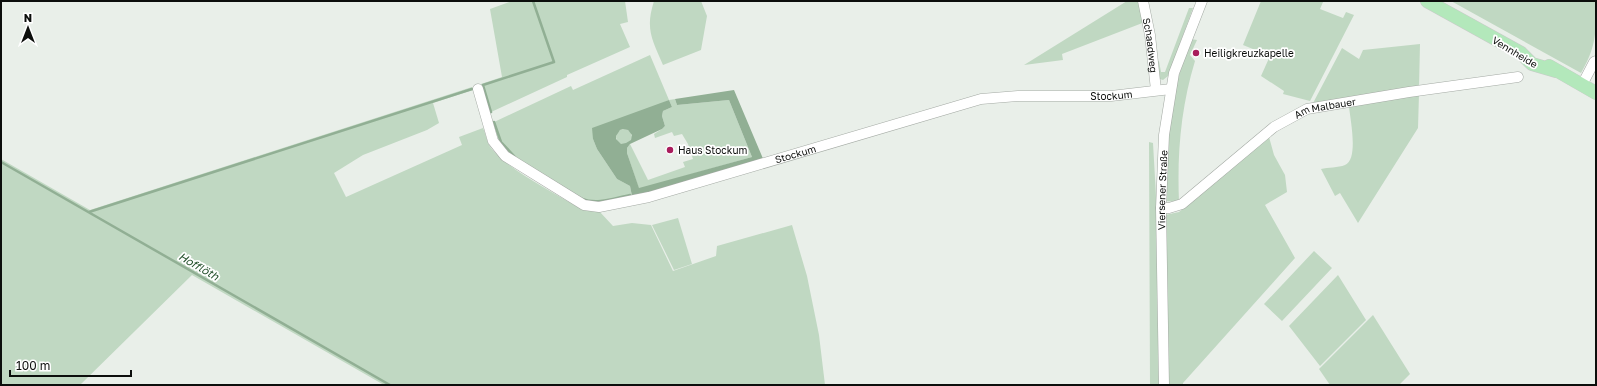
<svg xmlns="http://www.w3.org/2000/svg" width="1597" height="386" font-family="'Golos Text',sans-serif">
<style>
.green{fill:#c0d8c2}
.water{fill:#91af94;fill-rule:evenodd}
.lines{fill:none;stroke-linecap:round;stroke-linejoin:round}
.stream{stroke:#91af94;stroke-width:2.5}
.minor-casing{stroke:#a4aaa4;stroke-width:11}
.major-casing{stroke:#cacaca;stroke-width:14}
.minor{stroke:#fff;stroke-width:10}
.major{stroke:#b3e8bb;stroke-width:13}
.poi-dot{fill:#a91c5c;stroke:#fff;stroke-width:1.5}
.labels{text-anchor:middle;dominant-baseline:central;stroke-width:3.5;stroke-linejoin:round;paint-order:stroke}
.street-label{font-size:10px;fill:#0c0e0c;stroke:#fff}
.poi-label{font-size:10px;fill:#0c0e0c;stroke:#fff;text-anchor:start}
.water-label{font-size:11px;font-style:italic;fill:#24512c;stroke:#fff}
</style>
<rect width="100%" height="100%" fill="#e9efe9"/>
<path class="green" d="M 512,1 L 625,1 L 628,22 L 620,24 L 630,47 L 567,75 L 567,77 L 489,113 L 478,85 L 502,77 L 490,9 Z
M 654,1 L 701,1 L 707,16 L 701,50 L 663,65 C 652,39 645,29 654,1 Z
M 1127,1 L 1140,1 L 1145,22 L 1062,54 L 1063,60 L 1024,65 Z
M 1261,1 L 1319,1 L 1323,2 L 1320,9 L 1343,18 L 1346,12 L 1354,15 L 1310,101 L 1283,94 L 1284,91 L 1261,76 L 1270,56 L 1243,45 Z
M 1451,1 L 1596,1 C 1596,32 1597,45 1581,73 Z
M 1189,8 L 1193,8 L 1168,76 L 1163,80 L 1160,79 L 1156,62 L 1159,61 L 1161,72 L 1165,72 Z
M 1191,39 L 1197,40 L 1190,55 L 1195,61 C 1181,107 1177,153 1179,202 L 1165,201 L 1166,151 L 1176,84 Z
M 1420,44 L 1419,88 L 1312,105 L 1342,48 L 1359,59 L 1363,50 Z
M 650,55 L 669,100 L 675,99 L 677,105 L 729,100 L 752,157 L 639,189 L 627,153 L 627,148 L 630,144 L 648,180 L 685,167 L 683,162 L 693,159 L 688,144 L 682,134 L 674,136 L 672,132 L 655,138 L 654,134 L 662,129 L 665,126 L 662,116 L 663,111 L 672,107 L 669,100 L 593,139 L 597,149 L 617,179 L 630,186 L 632,196 L 598,203 L 588,203 L 510,155 L 500,143 L 492,123 L 571,86 L 573,90 Z
M 472,87 L 473,90 L 433,103 L 439,123 L 427,130 L 363,155 L 334,173 L 346,197 L 462,145 L 459,137 L 483,128 C 486,134 487,143 491,148 C 509,170 551,191 576,206 L 584,210 L 599,211 L 613,226 L 632,223 L 651,225 L 673,271 L 716,256 L 717,246 L 792,225 L 807,276 L 819,335 L 825,385 L 384,385 L 192,275 L 80,385 L 1,385 L 1,159 L 90,210 Z
M 1419,94 L 1418,128 L 1358,223 L 1340,193 L 1335,196 L 1321,169 C 1328,167 1338,168 1345,165 C 1359,159 1350,119 1349,106 Z
M616 137a8 8 0 1 1 16 0a8 8 0 1 1-16 0Z
M 1269,137 L 1274,155 L 1285,175 L 1287,192 L 1265,205 L 1295,258 L 1183,383 L 1183,385 L 1168,385 L 1165,215 L 1179,212 Z
M 1149,142 L 1153,143 L 1157,213 L 1159,385 L 1150,385 Z
M 678,218 L 692,264 L 674,270 L 652,225 Z
M 1314,251 L 1332,268 L 1282,321 L 1264,304 Z
M 1338,275 L 1366,320 L 1320,366 L 1289,326 Z
M 1373,315 L 1410,374 L 1399,385 L 1330,385 L 1319,369 Z"/>
<path class="water" d="M 734,90 L 764,161 L 649,193 L 632,196 L 630,186 L 617,179 L 597,149 L 593,139 L 592,128 L 669,100 L 672,107 L 663,111 L 662,116 L 665,126 L 662,129 L 630,144 L 627,148 L 627,153 L 639,188 L 752,157 L 729,100 L 677,105 L 675,99 ZM 623,129 L 628,130 L 632,135 L 631,140 L 626,143 L 621,144 L 616,139 L 616,136 L 620,130 Z"/>
<g class="lines">
<path class="stream" d="M 491,112 L 483,85 L 554,62 L 533,1
M 494,122 L 501,142 L 515,157
M 1,162 L 390,385
M 582,199 C 597,205 615,198 630,195
M 89,212 L 472,89"/>
<defs>
<g id="minor">
<path id="s1" d="M 1143,1 L 1150,35 L 1156,90"/>
<path d="M 1582,85 L 1594,62 L 1596,61"/>
<path id="s2" d="M 478,89 L 493,141 L 505,156 L 584,205 L 599,207 L 649,197 L 981,99 L 1018,96 L 1111,96 L 1171,89"/>
<path id="s3" d="M 1161,208 L 1169,208 L 1182,204 L 1274,127 L 1307,109 L 1409,92 L 1518,77"/>
<path id="s4" d="M 1164,385 L 1161,208 L 1164,135 L 1174,73 L 1202,1"/>
</g>
<path id="major" d="M 1427,1 L 1521,53 L 1532,64 L 1556,71
M 1549,66 L 1596,93"/>
</defs>
<use href="#minor" class="minor-casing"/>
<use href="#major" class="major-casing"/>
<use href="#minor" class="minor"/>
<use href="#major" class="major"/>
</g>
<g class="poi-dot">
<circle cx="1196" cy="53" r="4"/>
<circle cx="670" cy="150" r="4"/>
</g>
<g class="labels">
<g class="street-label">
<text stroke="none"><textPath href="#s1" startOffset="45">Schaadweg</textPath></text>
<text transform="translate(1515 52) rotate(31)">Vennheide</text>
<text stroke="none"><textPath href="#s2" startOffset="709">Stockum</textPath></text>
<text stroke="none"><textPath href="#s3" startOffset="197">Am Malbauer</textPath></text>
<text stroke="none"><textPath href="#s2" startOffset="385">Stockum</textPath></text>
<text stroke="none"><textPath href="#s4" startOffset="195">Viersener Straße</textPath></text>
</g>
<g class="poi-label">
<text x="1204" y="53">Heiligkreuzkapelle</text>
<text x="678" y="150">Haus Stockum</text>
</g>
<g class="water-label">
<text transform="translate(199 266) rotate(30)">Hofflöth</text>
</g>
</g>
<rect width="1597" height="386" fill="none" stroke="#0c0e0c" stroke-width="4"/>
<g transform="translate(28 28)" stroke="#ffffff" stroke-width="3" paint-order="stroke">
<path d="M0-3L7 15L0 10L-7 15Z" fill="#0c0e0c"/>
<text y="-6" font-size="11" font-weight="bold" text-anchor="middle" fill="#0c0e0c">N</text>
</g>
<path d="M10 370v6h121v-6" fill="none" stroke="#0c0e0c" stroke-width="2"/>
<text x="16" y="370" font-size="12" fill="#0c0e0c" stroke="#ffffff" stroke-width="3" paint-order="stroke">100 m</text>
</svg>
